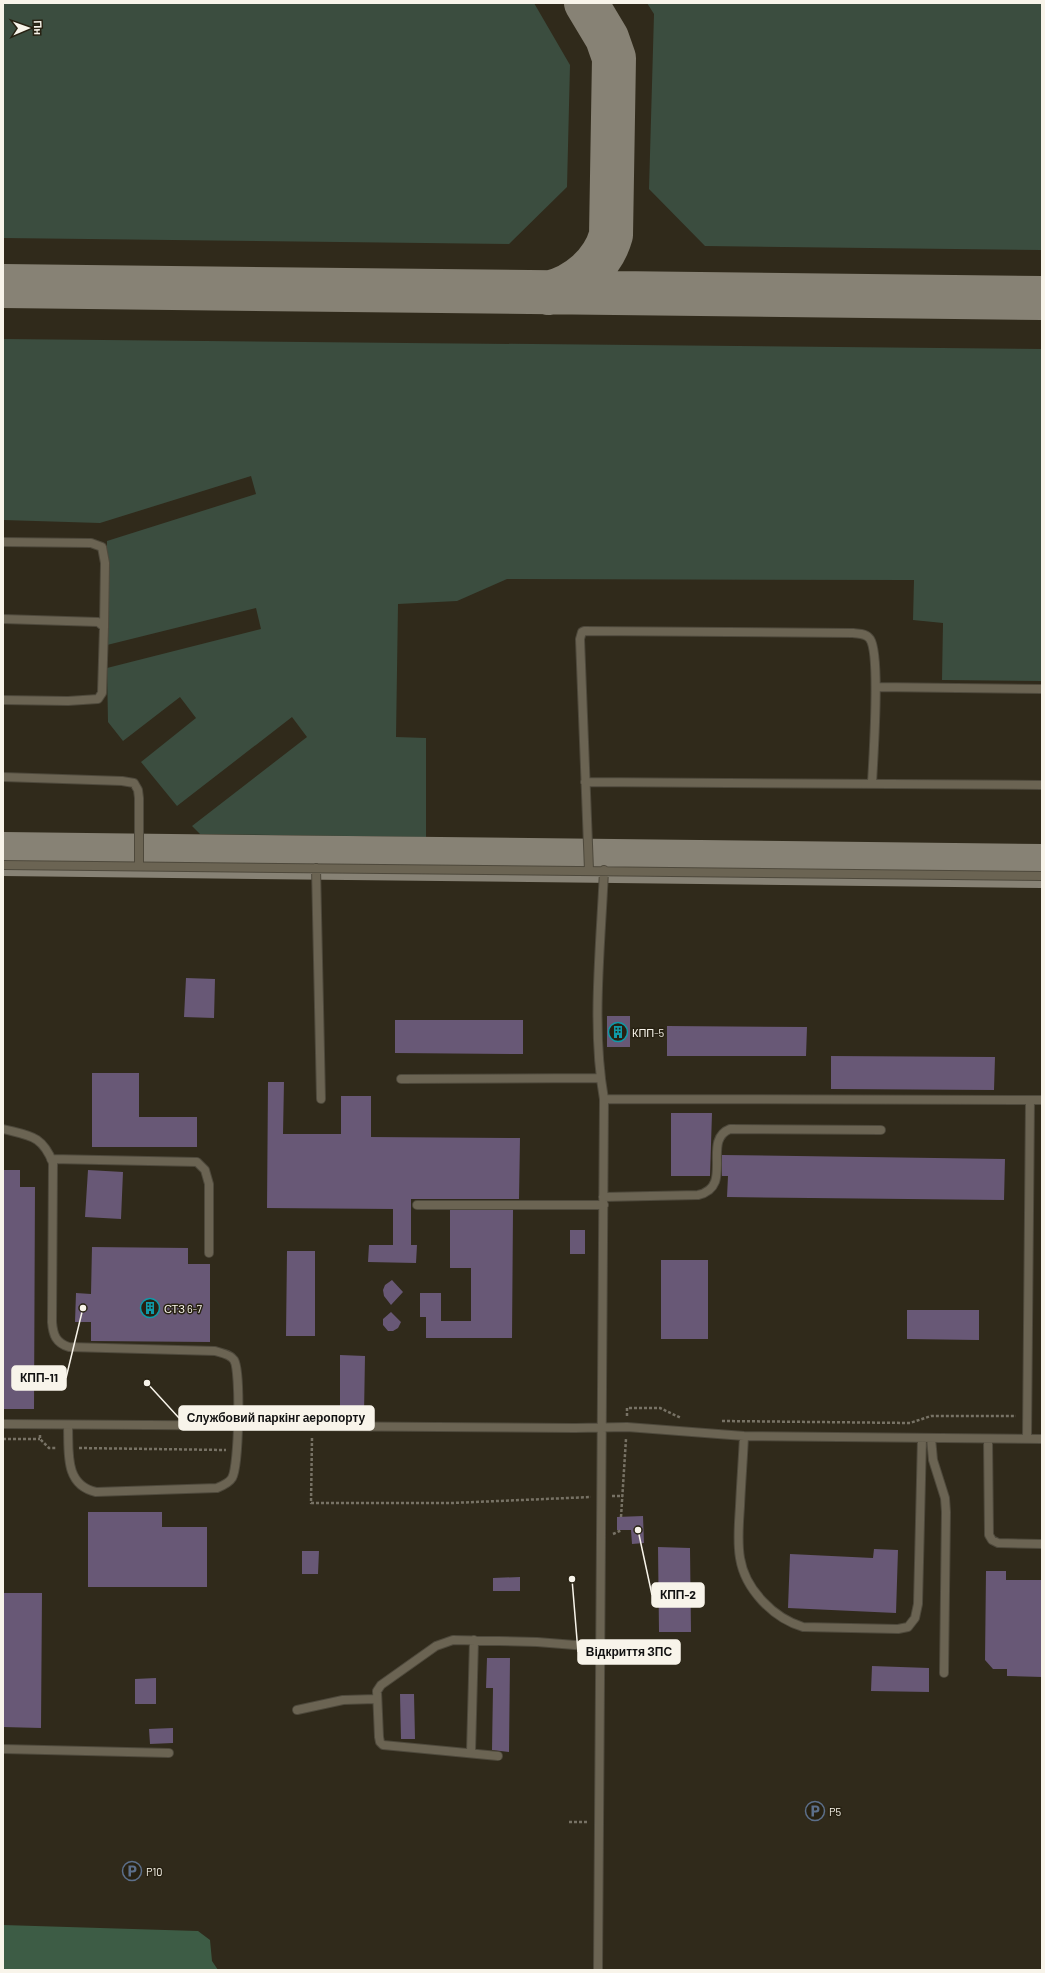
<svg xmlns="http://www.w3.org/2000/svg" width="1045" height="1973" font-family="Barlow,sans-serif">
<style>
.green{fill:#3b4d3f}
.forest{fill:#3d5c45}
.lines{fill:none;stroke-linecap:round;stroke-linejoin:round}
.taxiway{stroke:#878275;stroke-width:44}
.building{fill:#685876}
.lane-casing{stroke:#4e493c;stroke-width:10}
.path{stroke:#777265;stroke-width:2.5;stroke-dasharray:3 2;stroke-linecap:butt}
.lane{stroke:#6b6453;stroke-width:8}
.labels{text-anchor:middle;dominant-baseline:central;stroke-width:3;stroke-linejoin:round;paint-order:stroke}
.poi-label{font-size:11px;fill:#f8f4ea;stroke:#272112;text-anchor:start}
.leader{fill:none;stroke:#f8f4ea;stroke-width:1.5}
.callout-dot{fill:#f8f4ea;stroke:#272112;stroke-width:1.5}
.callout{fill:#f8f4ea;stroke:#f8f4ea;stroke-width:1.5}
.callout-label{font-size:12px;text-anchor:middle;font-weight:bold;fill:#111}
</style>
<rect width="100%" height="100%" fill="#302a1b"/>
<path class="green" d="M 3,3 L 534,3 L 570,65 L 567,187 L 509,244 L 3,238 Z
M 647,3 L 1042,3 L 1042,250 L 705,246 L 649,189 L 654,14 Z
M 3,339 L 1042,349 L 1042,681 L 942,680 L 943,623 L 913,620 L 914,580 L 507,579 L 457,601 L 398,604 L 396,737 L 426,738 L 426,837 L 200,834 L 192,826 L 307,737 L 292,717 L 177,806 L 141,762 L 196,718 L 180,697 L 123,741 L 108,722 L 107,668 L 261,629 L 256,608 L 107,645 L 107,541 L 256,494 L 251,476 L 100,523 L 3,520 Z"/>
<path class="forest" d="M 3,1925 L 198,1931 L 210,1940 L 212,1961 L 218,1970 L 3,1970 Z"/>
<g class="lines">
<path class="taxiway" d="M 3,286 L 1042,298
M 548,293 C 577,286 603,264 611,235 L 614,58 L 607,38 L 586,3
M 3,854 L 1042,866"/>
</g>
<path class="building" d="M 186,978 L 215,979 L 214,1018 L 184,1017 Z
M 607,1016 L 630,1016 L 630,1047 L 607,1047 Z
M 395,1020 L 523,1020 L 523,1054 L 395,1053 Z
M 667,1026 L 807,1027 L 806,1056 L 667,1056 Z
M 831,1056 L 995,1057 L 994,1090 L 831,1089 Z
M 92,1073 L 139,1073 L 139,1117 L 197,1117 L 197,1147 L 92,1147 Z
M 268,1082 L 284,1082 L 283,1134 L 341,1134 L 341,1096 L 371,1096 L 371,1137 L 520,1138 L 519,1199 L 411,1199 L 411,1245 L 417,1245 L 416,1263 L 368,1262 L 369,1245 L 393,1245 L 393,1209 L 267,1208 Z
M 671,1113 L 712,1113 L 710,1176 L 671,1176 Z
M 722,1155 L 1005,1159 L 1004,1200 L 727,1197 L 728,1176 L 722,1176 Z
M 3,1170 L 20,1170 L 20,1187 L 35,1187 L 34,1409 L 3,1409 Z
M 88,1170 L 123,1172 L 121,1219 L 85,1217 Z
M 450,1210 L 513,1210 L 512,1338 L 426,1338 L 426,1317 L 420,1317 L 420,1293 L 441,1293 L 441,1321 L 471,1321 L 471,1268 L 450,1268 Z
M 570,1230 L 585,1230 L 585,1254 L 570,1254 Z
M 92,1247 L 188,1248 L 188,1264 L 210,1264 L 210,1342 L 91,1341 L 91,1322 L 75,1322 L 76,1293 L 91,1294 Z
M 287,1251 L 315,1251 L 315,1336 L 286,1336 Z
M 661,1260 L 708,1260 L 708,1339 L 661,1339 Z
M 392,1280 L 403,1292 L 391,1305 L 384,1296 L 383,1290 L 385,1285 Z
M 907,1310 L 979,1310 L 979,1340 L 907,1339 Z
M 391,1312 L 401,1322 L 398,1328 L 393,1331 L 388,1331 L 383,1325 L 383,1319 Z
M 340,1355 L 365,1356 L 364,1414 L 340,1414 Z
M 88,1512 L 162,1512 L 162,1527 L 207,1527 L 207,1587 L 88,1587 Z
M 643,1516 L 644,1543 L 632,1544 L 631,1530 L 617,1530 L 617,1517 Z
M 658,1547 L 690,1548 L 691,1632 L 659,1632 Z
M 874,1549 L 898,1550 L 896,1613 L 788,1608 L 790,1554 L 873,1558 Z
M 302,1551 L 319,1551 L 318,1574 L 302,1574 Z
M 986,1571 L 1006,1571 L 1006,1580 L 1042,1580 L 1042,1677 L 1007,1676 L 1007,1669 L 993,1669 L 985,1660 Z
M 520,1577 L 520,1591 L 493,1591 L 493,1578 Z
M 3,1593 L 42,1593 L 41,1728 L 3,1727 Z
M 487,1658 L 510,1658 L 509,1752 L 492,1750 L 493,1688 L 486,1688 Z
M 872,1666 L 929,1668 L 929,1692 L 871,1691 Z
M 156,1678 L 156,1704 L 135,1704 L 135,1679 Z
M 400,1694 L 414,1694 L 415,1739 L 401,1739 Z
M 173,1728 L 173,1743 L 150,1744 L 149,1729 Z"/>
<g class="lines">
<defs>
<path id="lane" d="M 3,542 L 91,543 L 102,547 L 105,563 L 104,627
M 3,619 L 98,622 L 104,627 L 102,693 L 98,699 L 68,701 L 3,700
M 876,687 L 1042,689
M 3,777 L 122,781 L 134,783 L 138,790 L 139,798 L 139,866
M 585,782 L 1042,785
M 3,865 L 1042,876
M 316,868 L 321,1099
M 589,870 L 580,639 L 582,632 L 584,631 L 853,633 C 859,634 866,633 870,639 C 881,655 873,759 872,784
M 401,1079 L 600,1078
M 604,1099 L 1042,1100
M 3,1129 C 30,1136 42,1135 53,1163 L 52,1322 C 53,1335 56,1343 69,1347 L 215,1351 C 221,1353 230,1354 234,1360 C 241,1371 239,1466 232,1478 C 229,1483 222,1486 217,1488 L 96,1492 C 64,1485 69,1452 68,1426
M 51,1159 L 197,1162 L 205,1170 L 209,1184 L 209,1253
M 603,1197 L 698,1195 C 735,1187 701,1140 730,1129 L 881,1130
M 417,1205 L 604,1205
M 3,1424 L 575,1428 L 627,1427 L 744,1436 L 1042,1439
M 744,1436 C 743,1459 741,1483 740,1506 C 739,1523 737,1541 740,1558 C 745,1589 773,1618 803,1627 L 898,1629 L 908,1627 L 915,1618 L 918,1604 L 922,1438
M 931,1438 L 933,1460 L 945,1498 L 946,1512 L 944,1673
M 988,1439 L 989,1535 L 992,1540 L 998,1543 L 1042,1544
M 1027,1439 L 1030,1100
M 297,1710 L 343,1700 L 376,1699
M 3,1749 L 169,1753
M 471,1752 L 474,1640
M 498,1756 L 383,1745 L 380,1742 L 379,1737 L 377,1691 L 381,1685 L 436,1646 L 453,1640 L 537,1642 L 600,1647
M 598,1970 L 604,1099 C 591,1027 601,943 604,870"/>
</defs>
<use href="#lane" class="lane-casing"/>
<path class="path" d="M 627,1416 L 627,1408 L 660,1408 L 681,1418
M 722,1421 L 910,1423 L 931,1416 L 1016,1416
M 40,1435 L 40,1439 L 49,1448 L 56,1448
M 312,1438 L 311,1503 L 452,1503 L 591,1497
M 3,1439 L 40,1439
M 79,1448 L 226,1450
M 612,1496 L 623,1496
M 621,1517 L 626,1439
M 613,1534 L 622,1530
M 569,1822 L 588,1822"/>
<use href="#lane" class="lane"/>
</g>
<defs>
<symbol id="building-ring" viewBox="-11 -11 22 22"><circle r="9.5" fill="#272112" stroke="#0f9aa8" stroke-width="1.5"/><path d="M-4-6H4V6H1V3H-1V6H-4ZM-2.5-4.3h1.7v1.8h-1.7ZM.8-4.3h1.7v1.8H.8ZM-2.5-1h1.7V.8h-1.7ZM.8-1h1.7V.8H.8Z" fill="#0f9aa8"/></symbol>
<symbol id="parking-ring" viewBox="-11 -11 22 22"><circle r="9.5" fill="#272112" stroke="#5c6f8a" stroke-width="1.5"/><path d="M-3.5-5.5H1a3.5 3.5 0 0 1 0 7H-1V5.5H-3.5ZM-1-3.4V-.6H.8a1.4 1.4 0 0 0 0-2.8Z" fill="#5c6f8a"/></symbol>
</defs>
<g fill-rule="evenodd">
<use href="#building-ring" x="607" y="1021" width="22" height="22"/>
<use href="#building-ring" x="139" y="1297" width="22" height="22"/>
<use href="#parking-ring" x="804" y="1800" width="22" height="22"/>
<use href="#parking-ring" x="121" y="1860" width="22" height="22"/>
</g>
<g class="labels">
<g class="poi-label">
<text x="632" y="1032">КПП-5</text>
<text x="164" y="1308">СТЗ 6-7</text>
<text x="829" y="1811">P5</text>
<text x="146" y="1871">P10</text>
</g>
</g>
<path class="leader" d="M83 1308L66 1378M147 1383L179 1418M638 1530L652 1595M572 1579L578 1652"/>
<g class="callout-dot">
<circle cx="83" cy="1308" r="4"/>
<circle cx="147" cy="1383" r="4"/>
<circle cx="638" cy="1530" r="4"/>
<circle cx="572" cy="1579" r="4"/>
</g>
<g class="callout">
<rect x="12" y="1366" width="54" height="24" rx="4"/>
<rect x="179" y="1406" width="195" height="24" rx="4"/>
<rect x="652" y="1583" width="52" height="24" rx="4"/>
<rect x="578" y="1640" width="102" height="24" rx="4"/>
</g>
<g class="callout-label">
<text x="39" y="1382">КПП-11</text>
<text x="276" y="1422">Службовий паркінг аеропорту</text>
<text x="678" y="1599">КПП-2</text>
<text x="629" y="1656">Відкриття ЗПС</text>
</g>
<rect width="1045" height="1973" fill="none" stroke="#f8f4ea" stroke-width="8"/>
<g transform="translate(28 28) rotate(88)" stroke="#272112" stroke-width="3" paint-order="stroke">
<path d="M0-3L7 15L0 10L-7 15Z" fill="#f8f4ea"/>
<text y="-6" font-size="11" font-weight="bold" text-anchor="middle" fill="#f8f4ea">Пн</text>
</g>
</svg>
